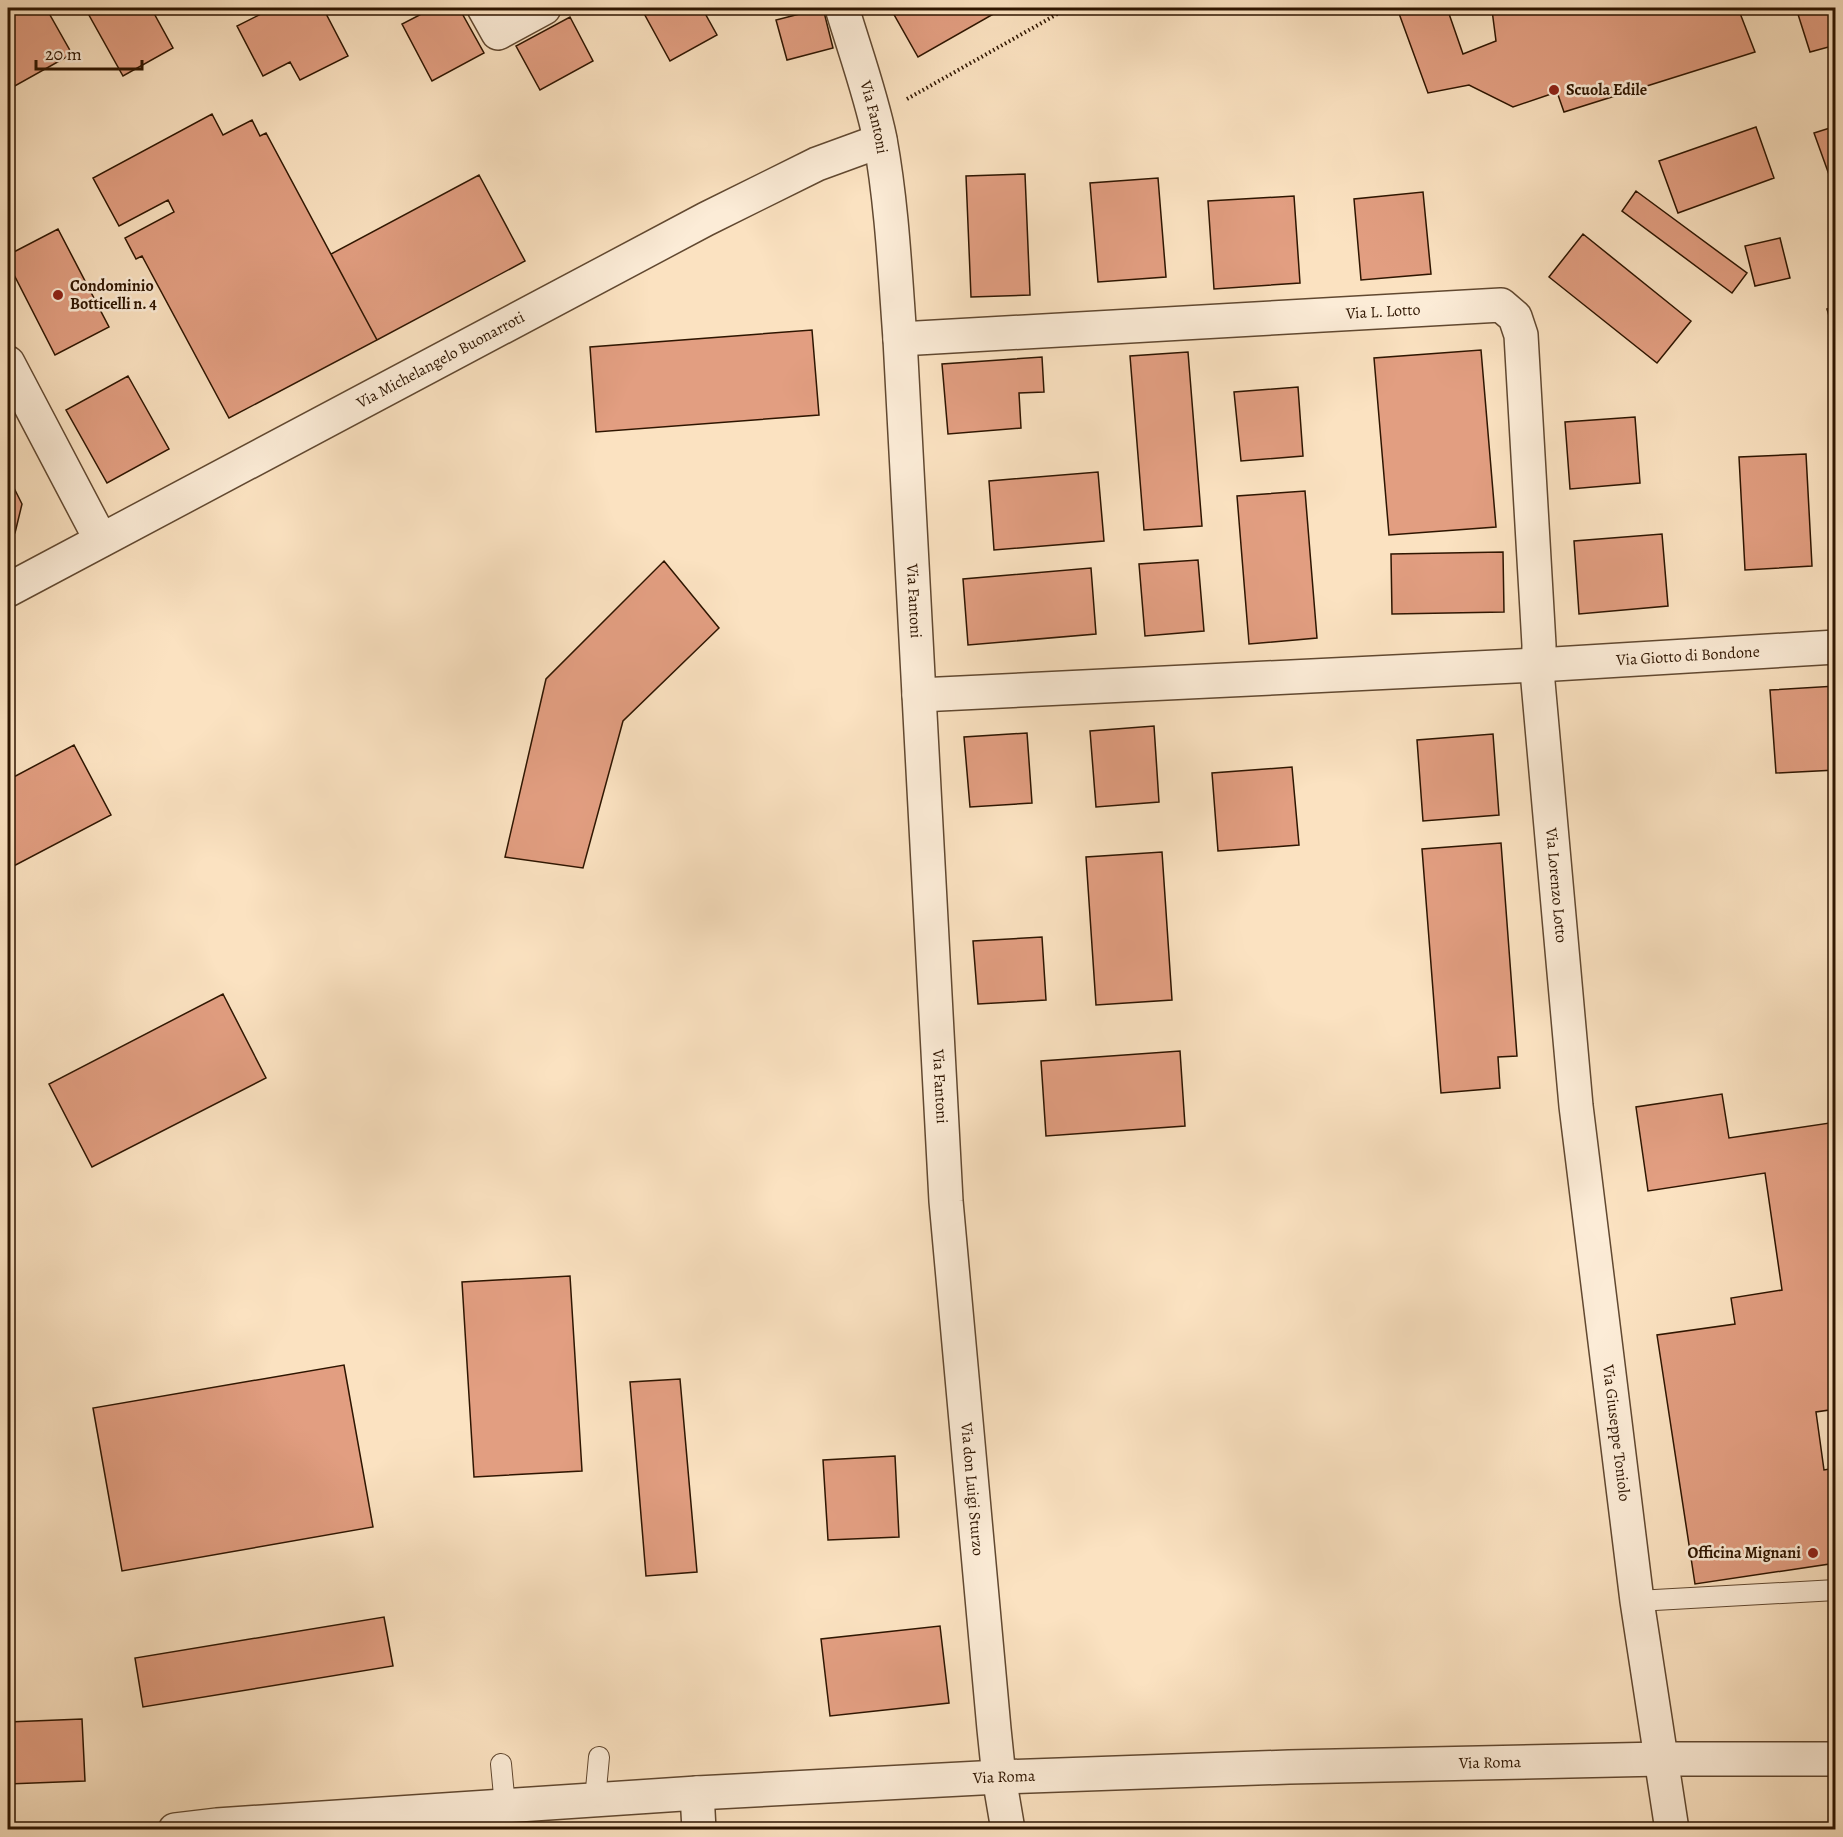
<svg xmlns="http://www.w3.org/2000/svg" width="1843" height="1837" font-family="Alegreya,serif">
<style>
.building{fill:#e29e81;stroke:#2e1500;stroke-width:1.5}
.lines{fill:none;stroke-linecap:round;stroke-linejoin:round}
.lane-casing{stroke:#614830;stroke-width:22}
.street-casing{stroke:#614830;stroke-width:36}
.path{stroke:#2e1500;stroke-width:4;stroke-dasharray:1.5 3;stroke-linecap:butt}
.lane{stroke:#fcecd7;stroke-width:20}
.street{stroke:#fcecd7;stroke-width:33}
.poi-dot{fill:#8f2418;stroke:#fcecd7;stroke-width:2}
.labels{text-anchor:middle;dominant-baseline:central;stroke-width:5;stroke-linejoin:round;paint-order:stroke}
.poi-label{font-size:16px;font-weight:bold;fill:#2e1500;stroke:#fcecd7;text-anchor:start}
.street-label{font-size:16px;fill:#2e1500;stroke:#fcecd7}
</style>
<rect width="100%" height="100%" fill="#fbe2c1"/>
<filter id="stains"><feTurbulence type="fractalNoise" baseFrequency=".00333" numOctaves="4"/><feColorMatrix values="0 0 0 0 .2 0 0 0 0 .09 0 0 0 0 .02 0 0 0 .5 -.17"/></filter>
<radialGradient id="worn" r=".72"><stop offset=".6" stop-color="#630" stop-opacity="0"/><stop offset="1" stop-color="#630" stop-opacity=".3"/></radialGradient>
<path class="building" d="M 8,8 L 46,8 L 72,54 L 13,87 L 8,78 Z
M 85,8 L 151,8 L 173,48 L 123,76 Z
M 273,8 L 323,8 L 348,56 L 300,80 L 290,62 L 263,76 L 237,26 Z
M 433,8 L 459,8 L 484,53 L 432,81 L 402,24 Z
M 641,8 L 702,8 L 717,35 L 670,61 Z
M 823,8 L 833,48 L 787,60 L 776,20 Z
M 899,8 L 1004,8 L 918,57 L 892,11 Z
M 1397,8 L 1447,8 L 1463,54 L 1496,41 L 1492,10 L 1500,8 L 1738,8 L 1755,52 L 1564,112 L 1557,92 L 1513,107 L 1469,85 L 1428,93 Z
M 1796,8 L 1836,8 L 1836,45 L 1810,52 Z
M 570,17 L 593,61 L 540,90 L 516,46 Z
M 212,114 L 223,135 L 252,120 L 260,136 L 266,133 L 377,340 L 229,418 L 142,256 L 136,259 L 125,238 L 174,212 L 168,200 L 119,226 L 93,178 Z
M 1836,126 L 1836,194 L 1814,133 Z
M 1756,127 L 1774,178 L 1678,213 L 1659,161 Z
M 1025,174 L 1030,295 L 971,297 L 966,176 Z
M 479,175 L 525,261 L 377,340 L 331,254 Z
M 1158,178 L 1166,277 L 1098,282 L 1090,183 Z
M 1636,191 L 1747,273 L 1732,293 L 1622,211 Z
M 1423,192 L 1431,274 L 1361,280 L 1354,199 Z
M 1294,196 L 1300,283 L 1214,289 L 1208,201 Z
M 58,229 L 109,327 L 55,355 L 8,263 L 8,255 Z
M 1583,234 L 1691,321 L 1657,363 L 1549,277 Z
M 1780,238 L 1790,278 L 1755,286 L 1745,246 Z
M 1836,306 L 1836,340 L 1827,309 Z
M 812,330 L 819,415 L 596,432 L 590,347 Z
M 1481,350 L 1496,527 L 1389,535 L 1374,358 Z
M 1188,352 L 1202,526 L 1144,530 L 1130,356 Z
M 1042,357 L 1044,392 L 1019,393 L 1021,428 L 948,434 L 942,364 Z
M 128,376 L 169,449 L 107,483 L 66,410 Z
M 1298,387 L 1303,456 L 1241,461 L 1234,392 Z
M 1635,417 L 1640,483 L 1570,489 L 1565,422 Z
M 1806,454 L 1812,566 L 1745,570 L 1739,457 Z
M 1098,472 L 1104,541 L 994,550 L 989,481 Z
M 8,476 L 22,504 L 15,533 L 8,536 Z
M 1305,491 L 1317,638 L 1249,644 L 1237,496 Z
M 1662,534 L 1668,606 L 1579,614 L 1574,541 Z
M 1503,552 L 1504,612 L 1392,614 L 1391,554 Z
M 1198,560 L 1204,631 L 1145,636 L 1139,564 Z
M 664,561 L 719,628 L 623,721 L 583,868 L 505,857 L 546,679 Z
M 1091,568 L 1096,634 L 968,645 L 963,579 Z
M 1836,686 L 1836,770 L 1776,773 L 1770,690 Z
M 1154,726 L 1159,802 L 1096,807 L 1090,731 Z
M 1027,733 L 1032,803 L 970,807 L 964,737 Z
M 1493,734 L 1499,815 L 1423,821 L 1417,740 Z
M 74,745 L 111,815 L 8,869 L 8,780 Z
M 1292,767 L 1299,845 L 1218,851 L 1212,773 Z
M 1501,843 L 1517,1056 L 1498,1057 L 1500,1088 L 1441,1093 L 1422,849 Z
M 1162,852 L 1172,1000 L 1096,1005 L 1086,857 Z
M 1042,937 L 1046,1000 L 978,1004 L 973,941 Z
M 223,994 L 266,1078 L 92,1167 L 49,1084 Z
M 1180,1051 L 1185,1126 L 1046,1136 L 1041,1061 Z
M 1722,1094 L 1729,1138 L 1836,1122 L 1836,1409 L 1816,1412 L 1824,1470 L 1836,1468 L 1836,1563 L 1695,1584 L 1657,1335 L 1735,1324 L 1731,1298 L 1782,1290 L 1765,1173 L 1648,1191 L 1636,1107 Z
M 570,1276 L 582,1471 L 474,1477 L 462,1282 Z
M 344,1365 L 373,1527 L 122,1571 L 93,1408 Z
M 680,1379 L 697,1572 L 646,1576 L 630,1382 Z
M 895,1456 L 899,1537 L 828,1540 L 823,1460 Z
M 384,1617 L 393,1666 L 143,1707 L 135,1658 Z
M 940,1626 L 949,1703 L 830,1716 L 821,1639 Z
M 82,1719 L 85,1781 L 8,1784 L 8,1722 Z"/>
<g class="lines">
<defs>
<path id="lane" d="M 1637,1601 L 1836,1590
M 501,1764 L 505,1806
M 595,1800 L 599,1757"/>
<g id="street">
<path d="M 484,8 L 498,33 L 544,8"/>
<path id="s1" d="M 842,8 C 855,51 871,95 880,139 C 892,205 895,272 900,339 L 946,1201 L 994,1729 L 999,1777 L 1008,1830"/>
<path id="s2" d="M 900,339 L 1501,305 L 1515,317 L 1521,335 L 1539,645 L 1538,682 L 1576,1106 L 1637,1601 L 1672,1830"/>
<path d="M 8,363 L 101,540"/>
<path id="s3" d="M 8,590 L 706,219 L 817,164 L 880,141"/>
<path id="s4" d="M 919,695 L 1538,665 L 1836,647"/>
<path d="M 697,1793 L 699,1830"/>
<path id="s5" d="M 175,1830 L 217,1825 L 697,1793 L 999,1777 L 1289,1767 L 1661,1759 L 1836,1759"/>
</g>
</defs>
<use href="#lane" class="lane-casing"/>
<use href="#street" class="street-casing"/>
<path class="path" d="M 907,99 L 1068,8"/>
<use href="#lane" class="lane"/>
<use href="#street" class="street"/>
</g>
<g class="poi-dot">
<circle cx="1554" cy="90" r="6"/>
<circle cx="58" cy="295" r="6"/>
<circle cx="1813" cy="1553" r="6"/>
</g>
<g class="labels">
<g class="poi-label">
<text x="1566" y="90">Scuola Edile</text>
<text x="70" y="286">Condominio<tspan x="70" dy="18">Botticelli n. 4</tspan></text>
<text x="1801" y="1553" text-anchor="end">Officina Mignani</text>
</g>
<g class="street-label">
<text stroke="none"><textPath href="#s1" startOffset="114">Via Fantoni</textPath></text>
<text stroke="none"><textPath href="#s2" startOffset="484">Via L. Lotto</textPath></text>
<text stroke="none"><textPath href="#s3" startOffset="490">Via Michelangelo Buonarroti</textPath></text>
<text stroke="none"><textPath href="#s1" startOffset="600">Via Fantoni</textPath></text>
<text stroke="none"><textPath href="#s4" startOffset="770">Via Giotto di Bondone</textPath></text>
<text stroke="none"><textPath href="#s2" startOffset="1191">Via Lorenzo Lotto</textPath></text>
<text stroke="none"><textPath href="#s1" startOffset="1086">Via Fantoni</textPath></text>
<text stroke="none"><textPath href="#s2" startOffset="1742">Via Giuseppe Toniolo</textPath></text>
<text stroke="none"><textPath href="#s1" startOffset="1490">Via don Luigi Sturzo</textPath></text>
<text stroke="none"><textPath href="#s5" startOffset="1317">Via Roma</textPath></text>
<text stroke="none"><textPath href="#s5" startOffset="831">Via Roma</textPath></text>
</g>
</g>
<rect width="1843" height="1837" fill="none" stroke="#fbe2c1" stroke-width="30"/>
<rect x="9" y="9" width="1825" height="1819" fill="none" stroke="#2e1500" stroke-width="3"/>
<rect x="15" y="15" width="1813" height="1807" fill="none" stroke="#2e1500" stroke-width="1.5"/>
<path d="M36 60v9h106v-9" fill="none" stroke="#2e1500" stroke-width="3"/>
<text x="45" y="60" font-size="18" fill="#2e1500" stroke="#fcecd7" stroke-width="4.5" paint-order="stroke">20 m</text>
<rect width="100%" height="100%" filter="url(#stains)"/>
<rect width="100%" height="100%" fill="url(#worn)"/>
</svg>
